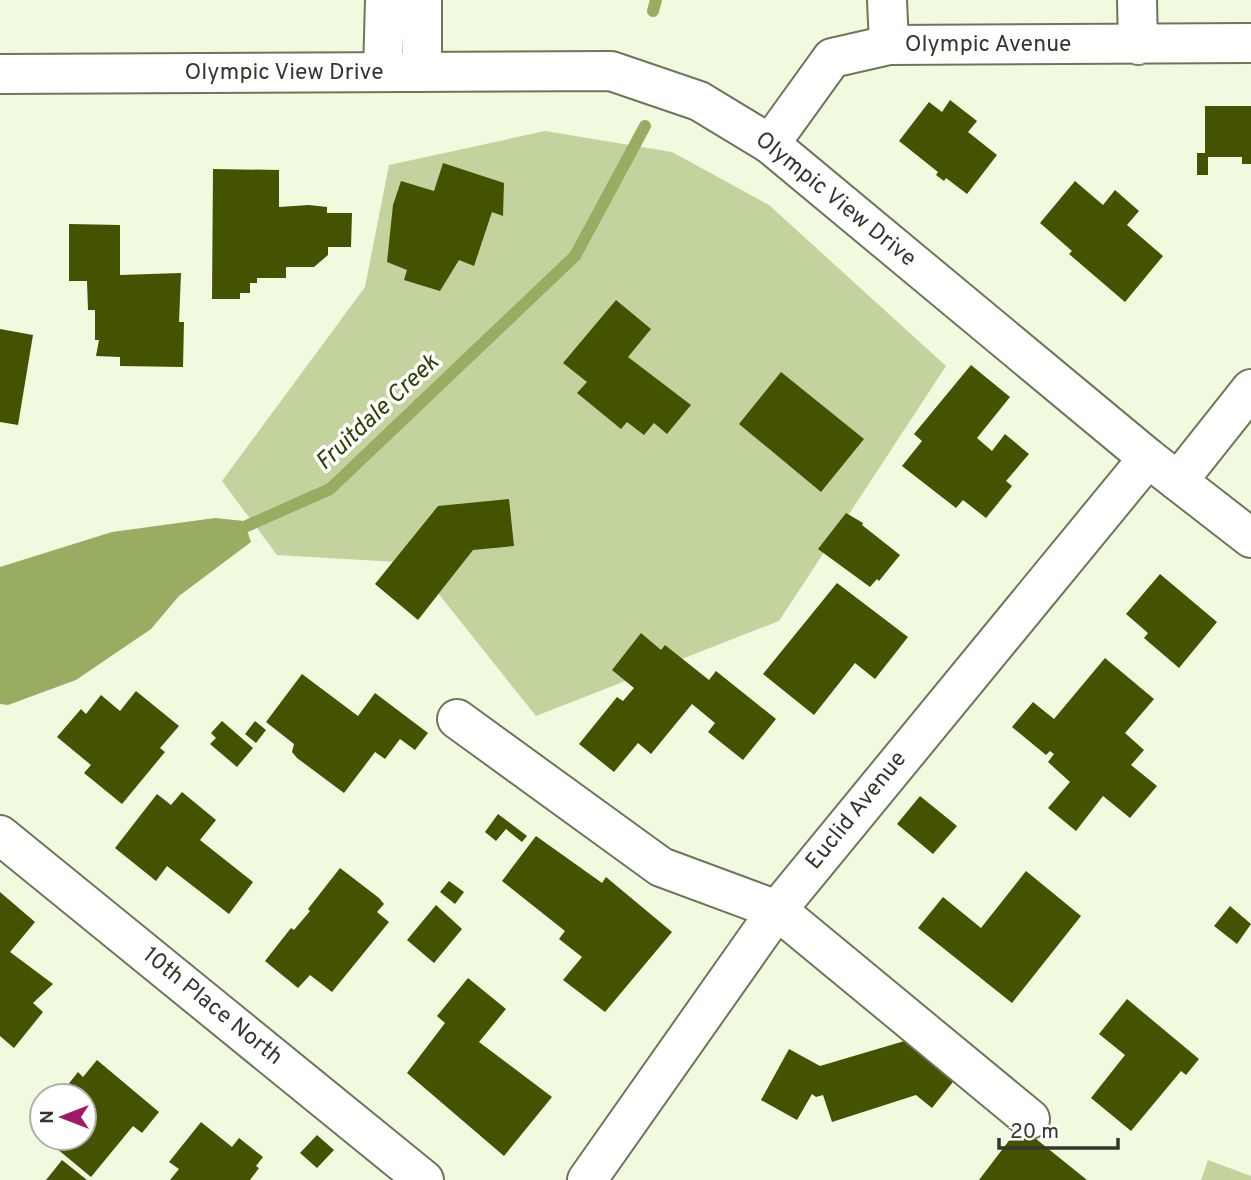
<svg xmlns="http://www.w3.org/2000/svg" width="1251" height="1180" font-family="Overpass,sans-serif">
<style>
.green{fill:#c3d39d}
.water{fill:#98ac62}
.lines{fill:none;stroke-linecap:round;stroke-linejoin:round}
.stream{stroke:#98ac62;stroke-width:12}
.building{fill:#435300}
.minor-casing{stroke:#6d755d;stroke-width:42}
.major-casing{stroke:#6d755d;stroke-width:42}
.minor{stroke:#fff;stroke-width:38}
.major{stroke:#fff;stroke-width:38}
.labels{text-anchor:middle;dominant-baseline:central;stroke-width:7;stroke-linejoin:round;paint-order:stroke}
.street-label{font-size:23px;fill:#34372d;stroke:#fff}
.water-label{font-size:24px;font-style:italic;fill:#323e04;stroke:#fff}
</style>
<rect width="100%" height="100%" fill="#f1fade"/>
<path class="green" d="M 545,131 L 672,152 L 769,205 L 946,366 L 779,621 L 536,716 L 414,563 L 277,555 L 222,481 L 365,287 L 389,165 Z
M 1208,1160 L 1251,1176 L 1251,1180 L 1201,1180 Z"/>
<path class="water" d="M 215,518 L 244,521 L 251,542 L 179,596 L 151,629 L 76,680 L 8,705 L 0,704 L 0,567 L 112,532 Z"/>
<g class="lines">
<path class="stream" d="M 653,11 L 656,0
M 231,533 L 330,489 L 575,256 L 645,126"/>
</g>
<path class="building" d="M 950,100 L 977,121 L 968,132 L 997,155 L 967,194 L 946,178 L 944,181 L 936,175 L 938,172 L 899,141 L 929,102 L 942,112 Z
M 1205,106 L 1251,106 L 1251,164 L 1242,164 L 1242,157 L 1208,157 L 1208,175 L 1197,175 L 1197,153 L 1205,153 Z
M 443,163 L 504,183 L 503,216 L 492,212 L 474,266 L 459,260 L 440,291 L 404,280 L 407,270 L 387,262 L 393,205 L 401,181 L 434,191 Z
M 213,169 L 279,170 L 279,207 L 309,205 L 327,207 L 327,213 L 352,213 L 351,247 L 328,247 L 328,255 L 314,267 L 286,267 L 286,278 L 257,278 L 257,283 L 250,283 L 250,293 L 240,293 L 240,299 L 212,299 Z
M 1075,181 L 1103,205 L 1115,190 L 1139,211 L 1127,225 L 1163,256 L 1125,302 L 1069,254 L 1072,251 L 1040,223 Z
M 69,224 L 120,225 L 120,275 L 181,273 L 179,322 L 184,322 L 183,367 L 120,366 L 120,357 L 96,356 L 99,340 L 95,340 L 95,310 L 88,310 L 87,281 L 69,281 Z
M 616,300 L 651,329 L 628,357 L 691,405 L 667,434 L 654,423 L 644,435 L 627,422 L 621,429 L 577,393 L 587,382 L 563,363 Z
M 0,329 L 33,335 L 18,425 L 0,422 Z
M 971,365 L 1010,397 L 977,438 L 992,451 L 1005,434 L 1029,454 L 1006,481 L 1012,486 L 986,518 L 963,500 L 956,508 L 902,466 L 922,441 L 914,434 Z
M 781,372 L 864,439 L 821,492 L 739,424 Z
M 509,499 L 514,546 L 473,550 L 418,620 L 375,584 L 438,506 Z
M 846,513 L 863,523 L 862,525 L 900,555 L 879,581 L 877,579 L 870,587 L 818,549 Z
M 1160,574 L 1217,622 L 1179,668 L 1144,638 L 1148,633 L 1126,614 Z
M 837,583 L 908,637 L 875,679 L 855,663 L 814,715 L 763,674 Z
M 641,633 L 661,650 L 665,645 L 709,680 L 716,671 L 776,719 L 743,760 L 708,732 L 715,723 L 692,704 L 651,754 L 638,743 L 614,772 L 579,744 L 617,697 L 623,701 L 634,688 L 612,670 Z
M 1105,658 L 1154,699 L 1125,733 L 1144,750 L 1131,765 L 1157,786 L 1130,818 L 1103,796 L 1076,831 L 1048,808 L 1070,782 L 1048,762 L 1054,754 L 1050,751 L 1046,755 L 1012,727 L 1033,702 L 1054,719 Z
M 302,674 L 358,716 L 375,693 L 428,733 L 415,750 L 400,739 L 385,759 L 375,752 L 344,793 L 297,758 L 292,752 L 294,744 L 266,722 Z
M 136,691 L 179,726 L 160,748 L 165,752 L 122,804 L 84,773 L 91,765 L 57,737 L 81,709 L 86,714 L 101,695 L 120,711 Z
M 222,721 L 253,748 L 237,767 L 210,744 L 216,738 L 211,733 Z
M 255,721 L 266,730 L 256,743 L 245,734 Z
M 182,792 L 216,820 L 200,840 L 253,882 L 229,914 L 167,866 L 156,881 L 115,848 L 157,794 L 171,805 Z
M 920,796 L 957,826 L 933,854 L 897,824 Z
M 498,814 L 527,836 L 522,842 L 506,829 L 496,841 L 485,832 Z
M 536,836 L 602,883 L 606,877 L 672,932 L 605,1012 L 563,980 L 582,957 L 559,939 L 565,931 L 502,881 Z
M 340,868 L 379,898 L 384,904 L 377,912 L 389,922 L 332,992 L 310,975 L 298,988 L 265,961 L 291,928 L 294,930 L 310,911 L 308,909 Z
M 1026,871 L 1081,916 L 1012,1003 L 918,928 L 943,897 L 981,928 Z
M 449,881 L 464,892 L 455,904 L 440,892 Z
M 0,892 L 35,922 L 10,952 L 53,984 L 33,1003 L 43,1012 L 14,1048 L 0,1036 Z
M 436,905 L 462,929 L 434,963 L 407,940 Z
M 1230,906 L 1251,924 L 1237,944 L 1214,926 Z
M 468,978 L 506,1009 L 479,1042 L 552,1097 L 504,1156 L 407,1073 L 445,1023 L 437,1016 Z
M 1127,999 L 1199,1059 L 1186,1075 L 1181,1071 L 1131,1131 L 1091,1098 L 1125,1055 L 1099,1034 Z
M 918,1037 L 961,1072 L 932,1108 L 916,1095 L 832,1122 L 823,1095 L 816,1097 L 812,1094 L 797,1120 L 761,1100 L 789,1049 L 820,1066 Z
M 97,1060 L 159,1112 L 142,1133 L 133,1126 L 91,1177 L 44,1138 L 84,1138 L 84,1096 L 59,1096 L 78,1072 L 83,1077 Z
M 42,1116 L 42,1135 L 32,1127 Z
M 201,1122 L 232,1147 L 239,1138 L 263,1157 L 256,1166 L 259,1168 L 250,1180 L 170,1180 L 179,1169 L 169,1162 Z
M 1020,1126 L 1087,1180 L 979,1180 Z
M 317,1135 L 334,1150 L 317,1168 L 300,1153 Z
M 62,1160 L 87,1180 L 46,1180 Z"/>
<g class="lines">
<defs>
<path id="minor" d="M 887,0 L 889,45
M 1137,0 L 1138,45
M 383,72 L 385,0
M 422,72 L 422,0
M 770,144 L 832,58 L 889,45 L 1251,43
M 1178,481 L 1251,389
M 457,719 L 661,867 L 777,910 L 1030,1119
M 0,835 L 424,1180
M 587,1180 L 777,910 L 1148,458"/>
<path id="major" d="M 0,74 L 611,71 L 699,101 L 770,144 L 1148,458 L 1251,538"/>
</defs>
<use href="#minor" class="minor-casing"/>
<use href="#major" class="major-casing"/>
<use href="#minor" class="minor"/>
<use href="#major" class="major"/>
</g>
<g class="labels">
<g class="street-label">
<text x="988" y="45">Olympic Avenue</text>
<text x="284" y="73">Olympic View Drive</text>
<text transform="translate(835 200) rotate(39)">Olympic View Drive</text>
<text transform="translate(857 811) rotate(-51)">Euclid Avenue</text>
<text transform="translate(212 1007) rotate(39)">10th Place North</text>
</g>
<g class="water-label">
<text transform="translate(378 413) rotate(-43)">Fruitdale Creek</text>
</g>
</g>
<g transform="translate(63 1117) rotate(270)"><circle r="33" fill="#ffffff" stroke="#aeafab" stroke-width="2"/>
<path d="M0-5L12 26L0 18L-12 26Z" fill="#a11966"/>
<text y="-10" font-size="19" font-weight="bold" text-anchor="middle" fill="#34372d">N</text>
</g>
<path d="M999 1138v10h119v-10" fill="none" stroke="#34372d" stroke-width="3.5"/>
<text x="1010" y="1138" font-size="21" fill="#34372d" stroke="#ffffff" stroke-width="5" paint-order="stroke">20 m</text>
</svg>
